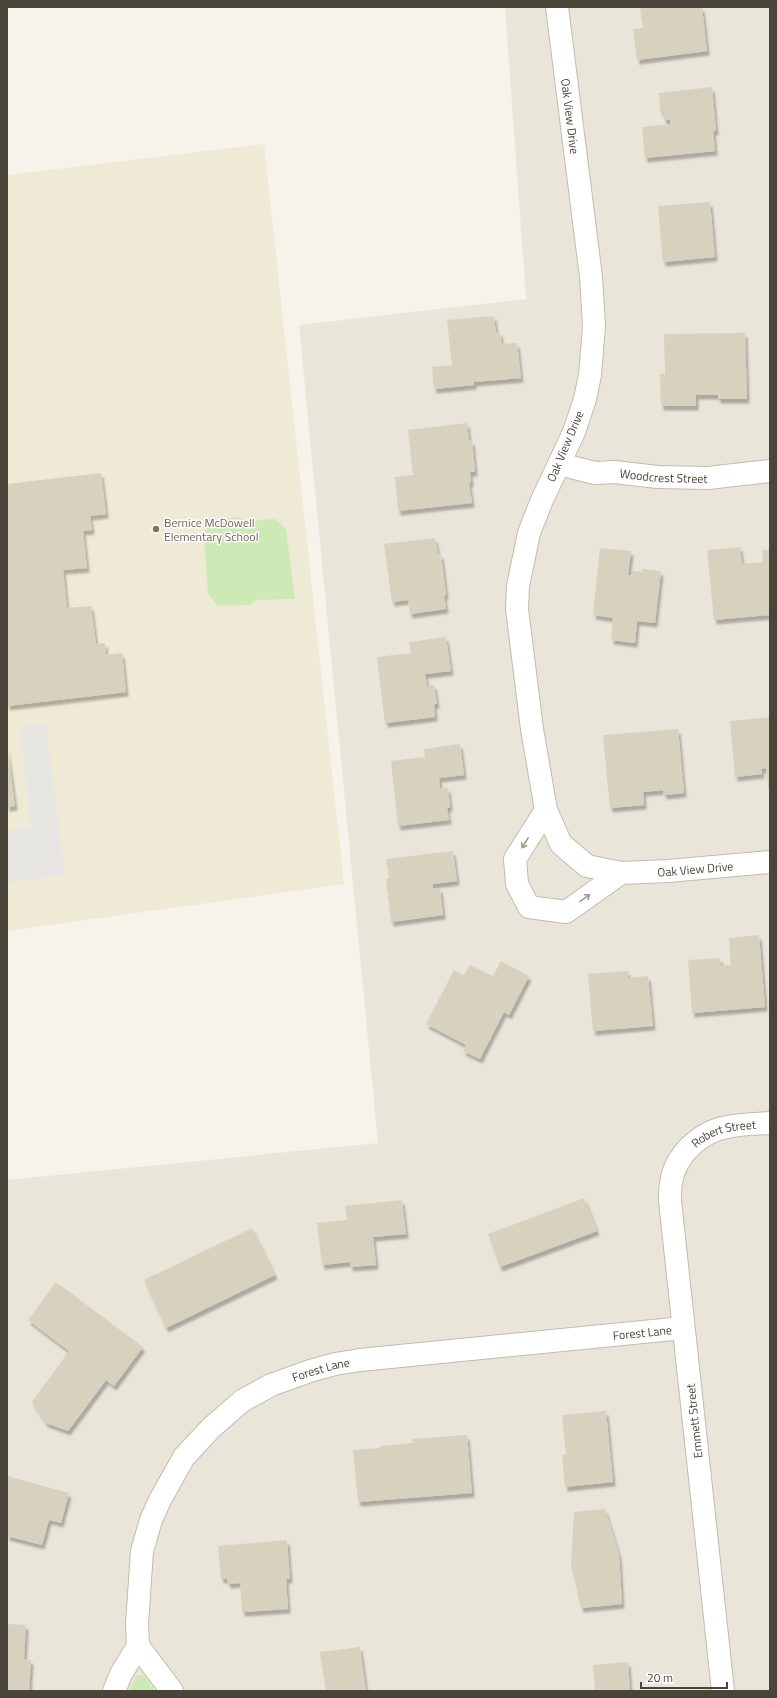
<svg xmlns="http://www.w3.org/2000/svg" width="777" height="1698" font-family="'Titillium Web',sans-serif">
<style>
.residential{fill:#e9e6d9}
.education{fill:#eeead5}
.green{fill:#cde9b5}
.parking{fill:#e7e6e2}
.building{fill:#d7d1c0;filter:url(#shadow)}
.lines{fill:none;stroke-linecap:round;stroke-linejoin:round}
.minor-casing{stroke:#c1bcad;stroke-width:24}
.minor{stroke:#fff;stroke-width:22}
.oneway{stroke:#9b9992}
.education-dot{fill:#8d6e63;stroke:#fff;stroke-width:1.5}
.labels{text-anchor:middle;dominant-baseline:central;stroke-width:3;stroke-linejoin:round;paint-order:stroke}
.street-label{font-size:12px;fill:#4a4539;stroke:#fff}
.education-label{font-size:12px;fill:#785e54;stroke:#fff;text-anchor:start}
</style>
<defs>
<filter id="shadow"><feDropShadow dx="2.5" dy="4.5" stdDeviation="1" flood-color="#0004"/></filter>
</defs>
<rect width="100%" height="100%" fill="#f6f3eb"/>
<path class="residential" d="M 505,7 L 770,7 L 770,1691 L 7,1691 L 7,1180 L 378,1143 L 299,325 L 526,299 Z"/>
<path class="education" d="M 264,144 L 344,884 L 7,931 L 7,175 Z"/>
<path class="green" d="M 239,517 L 246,521 L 275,519 L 286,529 L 295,599 L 257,600 L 250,605 L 218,606 L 208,594 L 204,532 L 213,520 Z
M 137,1675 L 144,1675 L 155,1691 L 129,1691 Z"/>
<path class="parking" d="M 46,723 L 65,875 L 7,883 L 7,831 L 31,828 L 20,726 Z"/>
<path class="building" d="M 640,7 L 702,7 L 707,51 L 637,60 L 633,29 L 643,28 Z
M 712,87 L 716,131 L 713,131 L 715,151 L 645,158 L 642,127 L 670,124 L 670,120 L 664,120 L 663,112 L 660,112 L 659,93 Z
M 710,202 L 715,257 L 663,262 L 658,206 Z
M 494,316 L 496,333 L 500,332 L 502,344 L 517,343 L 521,378 L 474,382 L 474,385 L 434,389 L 432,367 L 452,365 L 447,320 Z
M 745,333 L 747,399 L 718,399 L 718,395 L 696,395 L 696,406 L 661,406 L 660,374 L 665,374 L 664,334 Z
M 467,423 L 469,441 L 472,440 L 475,472 L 470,472 L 471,483 L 469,483 L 472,503 L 398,511 L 395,477 L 413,475 L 408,430 Z
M 101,473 L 106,514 L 90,516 L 92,530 L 83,531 L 87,568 L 63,570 L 67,608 L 91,606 L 96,644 L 105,643 L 106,655 L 122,653 L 126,692 L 7,706 L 7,484 Z
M 435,538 L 438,555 L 441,554 L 446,595 L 444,596 L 446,609 L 410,614 L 408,600 L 392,602 L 384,544 Z
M 740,547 L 742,564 L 763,562 L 762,550 L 770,550 L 770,615 L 714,620 L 707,550 Z
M 600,548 L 631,551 L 628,575 L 632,575 L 632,571 L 642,572 L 642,569 L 661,571 L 655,623 L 637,621 L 635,643 L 611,640 L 613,618 L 593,615 Z
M 446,637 L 451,671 L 425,674 L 427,685 L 434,685 L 437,704 L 434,704 L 435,717 L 385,723 L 377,657 L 411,653 L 409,642 Z
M 770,717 L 770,792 L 769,792 L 766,768 L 761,769 L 762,774 L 735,777 L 730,721 Z
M 678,729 L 684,793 L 664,795 L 663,790 L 643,792 L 644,805 L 610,808 L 603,735 Z
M 460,744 L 464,775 L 439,778 L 440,789 L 448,788 L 450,807 L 447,808 L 449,820 L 398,826 L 391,761 L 425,757 L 424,749 Z
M 7,747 L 15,806 L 7,807 Z
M 453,851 L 457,881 L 433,884 L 433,889 L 440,888 L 443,915 L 391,922 L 386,879 L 389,878 L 386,859 Z
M 759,935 L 765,1007 L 692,1013 L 688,960 L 720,958 L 721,966 L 731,965 L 729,938 Z
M 501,961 L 529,976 L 509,1015 L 504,1012 L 480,1059 L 463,1051 L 466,1045 L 426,1024 L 454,970 L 464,975 L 470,965 L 493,976 Z
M 628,971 L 628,978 L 648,976 L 653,1026 L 593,1031 L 588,974 Z
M 584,1198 L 597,1231 L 500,1267 L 488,1234 Z
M 402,1200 L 406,1234 L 373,1237 L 376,1265 L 350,1267 L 350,1262 L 322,1265 L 317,1223 L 347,1220 L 345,1206 Z
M 252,1228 L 275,1275 L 166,1328 L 144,1280 Z
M 56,1282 L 143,1347 L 114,1386 L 106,1380 L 68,1431 L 46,1423 L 32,1402 L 69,1351 L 28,1320 Z
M 606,1411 L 613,1482 L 565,1487 L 562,1455 L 566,1454 L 562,1415 Z
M 467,1435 L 472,1493 L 358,1502 L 353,1450 L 380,1448 L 381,1446 L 413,1443 L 412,1439 Z
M 7,1476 L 69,1493 L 61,1523 L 49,1520 L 42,1545 L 7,1536 Z
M 605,1509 L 619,1555 L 622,1604 L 581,1608 L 571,1564 L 574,1512 Z
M 287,1540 L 290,1579 L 286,1579 L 288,1609 L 242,1612 L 240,1583 L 228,1584 L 227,1579 L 221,1579 L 218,1546 Z
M 7,1624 L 26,1625 L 24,1659 L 31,1660 L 29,1691 L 7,1691 Z
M 360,1647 L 366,1691 L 326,1691 L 320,1652 Z
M 628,1662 L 630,1691 L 595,1691 L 593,1665 Z"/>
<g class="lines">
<defs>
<g id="minor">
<path id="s1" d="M 557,7 L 591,277 L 594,326 L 590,375 L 585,399 L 574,432 L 542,500 L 529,533 L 518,586 L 517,609 L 532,729 L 546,810 L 561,844 L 587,866 L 621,873 L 668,871 L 770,862"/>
<path id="s2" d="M 559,464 L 595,473 L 614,472 L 658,477 L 708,478 L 770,471"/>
<path d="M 546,810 L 515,859 L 517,884 L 529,907 L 566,912 L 621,873"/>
<path d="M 138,1646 L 172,1691"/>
<path id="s3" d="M 114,1691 L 121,1674 L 138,1646 L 137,1624 L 142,1551 L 151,1520 L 160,1500 L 184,1457 L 211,1428 L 242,1401 L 271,1385 L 310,1371 L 335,1364 L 360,1360 L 683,1328"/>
<path id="s4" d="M 723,1691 L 670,1201 C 670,1195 670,1189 671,1183 C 675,1155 700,1132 727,1127 C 741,1124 756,1124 770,1123"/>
</g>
</defs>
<use href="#minor" class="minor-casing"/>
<use href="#minor" class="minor"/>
</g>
<defs><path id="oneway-shaft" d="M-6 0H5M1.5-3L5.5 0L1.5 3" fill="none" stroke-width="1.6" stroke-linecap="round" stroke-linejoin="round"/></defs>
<g class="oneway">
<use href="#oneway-shaft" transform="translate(525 843) rotate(122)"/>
<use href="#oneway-shaft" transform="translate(585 898) rotate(-35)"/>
</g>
<circle class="education-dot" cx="156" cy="529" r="4"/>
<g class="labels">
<g class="street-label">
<text stroke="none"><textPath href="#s1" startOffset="110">Oak View Drive</textPath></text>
<text transform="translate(565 446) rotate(-67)">Oak View Drive</text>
<text stroke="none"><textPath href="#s2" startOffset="106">Woodcrest Street</textPath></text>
<text stroke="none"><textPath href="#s1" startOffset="1001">Oak View Drive</textPath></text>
<text stroke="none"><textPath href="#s4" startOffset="590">Robert Street</textPath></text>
<text stroke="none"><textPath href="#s3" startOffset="740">Forest Lane</textPath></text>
<text stroke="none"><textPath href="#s3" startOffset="416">Forest Lane</textPath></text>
<text transform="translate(694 1421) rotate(-96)">Emmett Street</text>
</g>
<g class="education-label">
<text x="164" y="522">Bernice McDowell<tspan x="164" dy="14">Elementary School</tspan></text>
</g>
</g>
<rect width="777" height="1698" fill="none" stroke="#4a4539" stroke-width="16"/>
<path d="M641 1682v6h86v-6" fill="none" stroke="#4a4539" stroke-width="2"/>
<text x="647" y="1682" font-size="12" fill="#4a4539" stroke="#ffffff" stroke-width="3" paint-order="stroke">20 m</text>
</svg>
